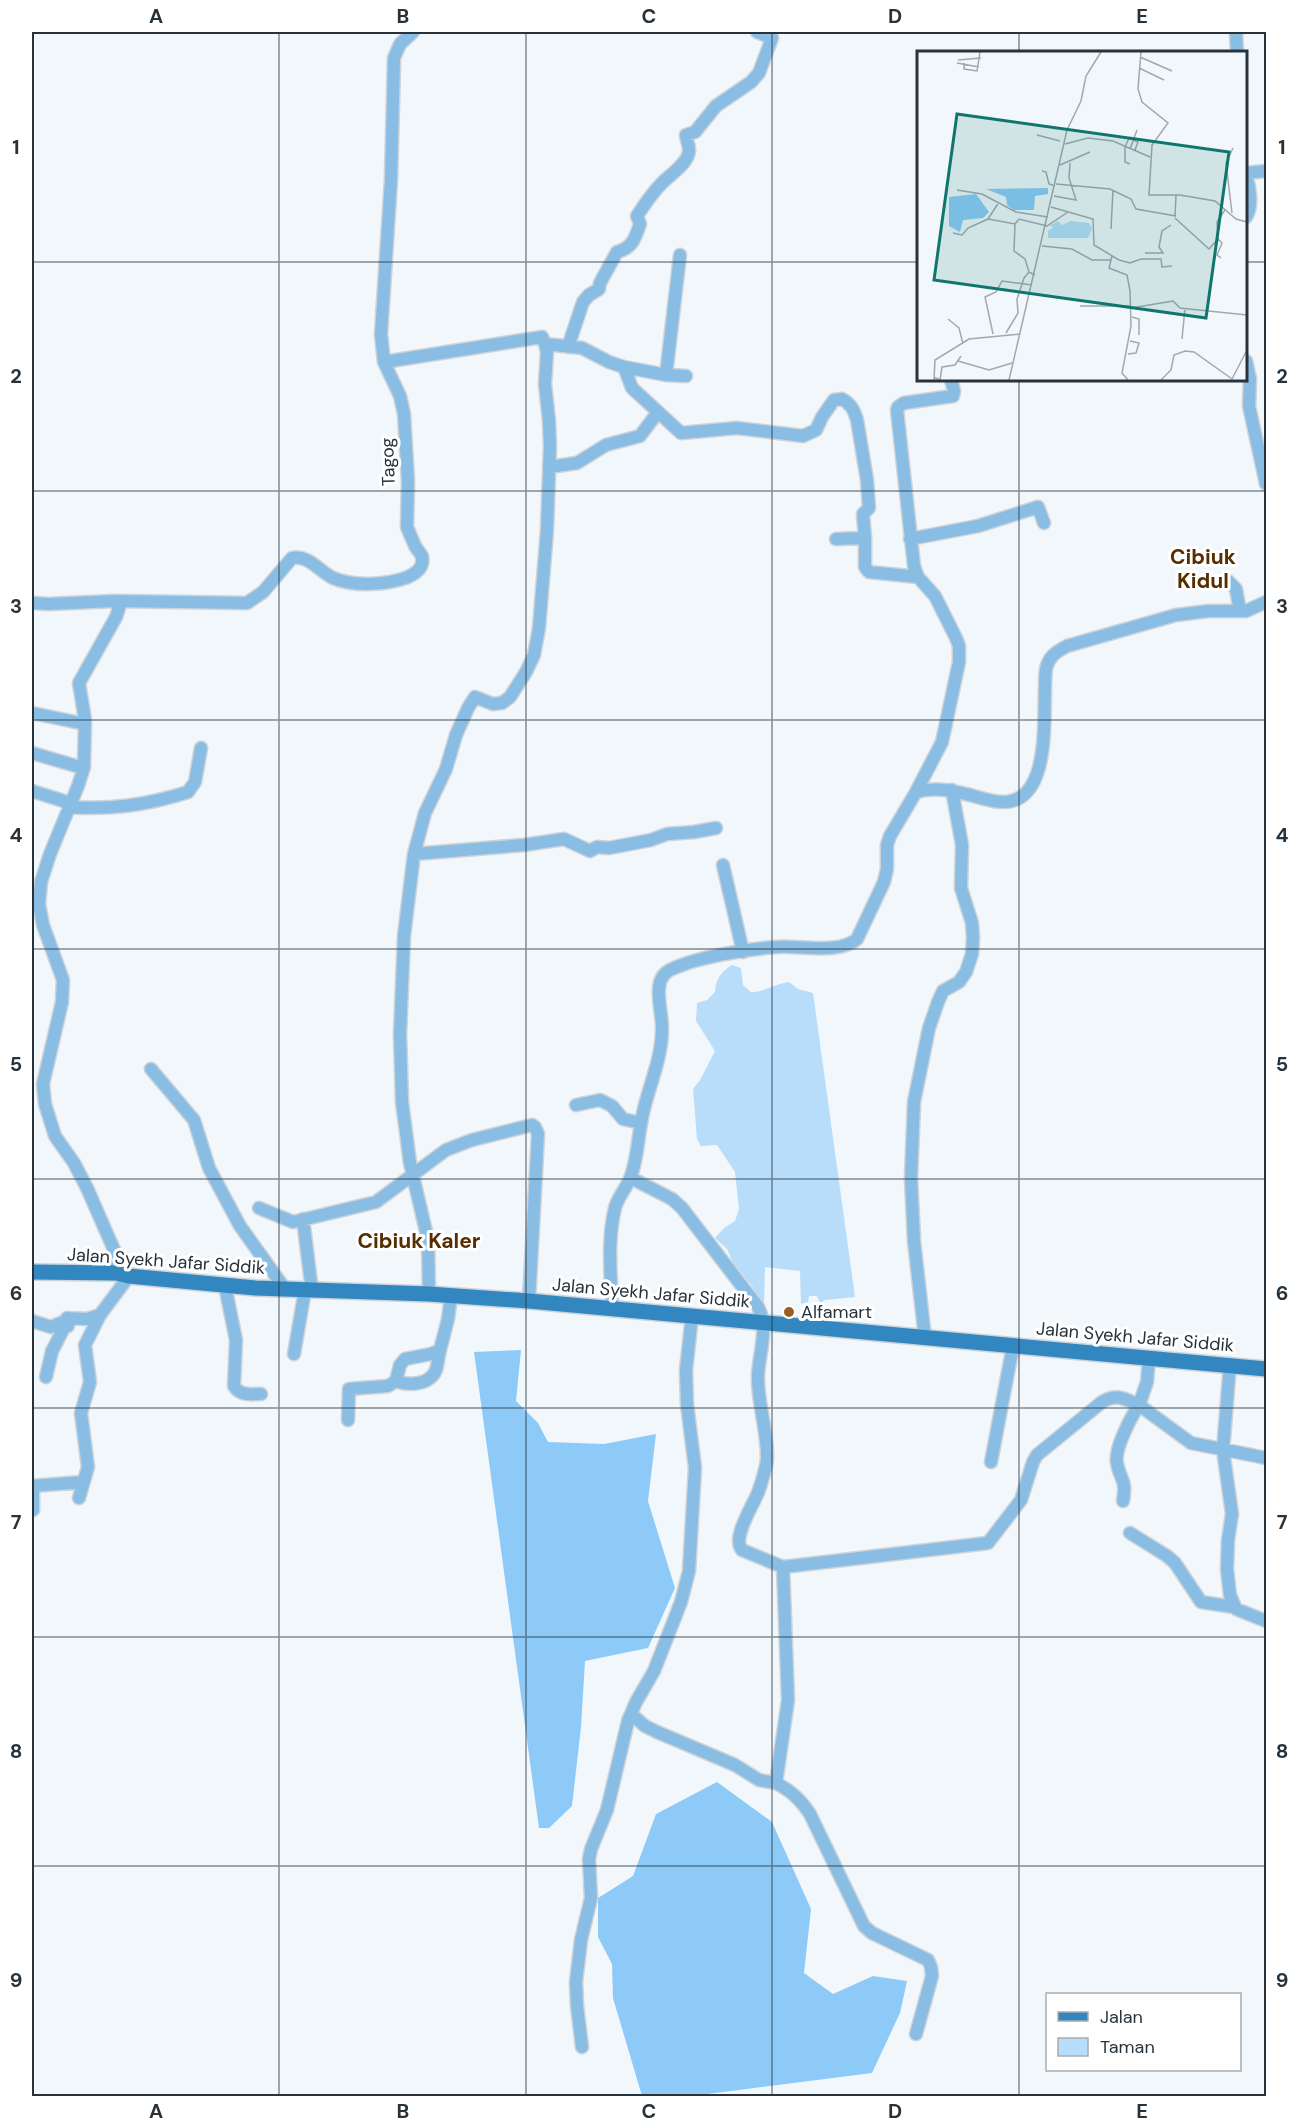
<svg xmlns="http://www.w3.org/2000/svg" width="1298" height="2128" font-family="'DM Sans',sans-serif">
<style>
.green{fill:#b8ddfa}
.forest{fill:#8dcaf8}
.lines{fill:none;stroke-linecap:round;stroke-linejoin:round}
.minor-casing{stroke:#cdd4d9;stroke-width:15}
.major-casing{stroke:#cdd4d9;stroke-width:18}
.minor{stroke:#8abde4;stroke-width:12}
.major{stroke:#3387c0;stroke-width:15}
.grid{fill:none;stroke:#27323a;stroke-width:1.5;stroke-opacity:0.55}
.poi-dot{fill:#9b5f21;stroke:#fff;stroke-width:2}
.labels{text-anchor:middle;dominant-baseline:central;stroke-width:6;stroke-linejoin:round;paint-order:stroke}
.street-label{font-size:18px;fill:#27323a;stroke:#fff}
.poi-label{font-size:18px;fill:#27323a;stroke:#fff;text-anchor:start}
.quarter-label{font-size:21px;font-weight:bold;fill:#562e00;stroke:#fff}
.inset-road{fill:none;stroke:#a1a8ae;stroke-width:1.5}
.view{fill:#0f766e;fill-opacity:0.15;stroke:#0f766e;stroke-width:3}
.inset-edge{fill:none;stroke:#27323a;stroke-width:3}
.neatline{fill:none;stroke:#27323a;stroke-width:2}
.grid-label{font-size:20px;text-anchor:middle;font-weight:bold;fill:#27323a}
</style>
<rect width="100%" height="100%" fill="#f2f7fc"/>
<path class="green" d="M 732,965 L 741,968 L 743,985 L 751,992 C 764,992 775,984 789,982 L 798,989 L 813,993 L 855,1297 L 825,1300 L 820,1303 L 817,1296 L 809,1296 L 808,1302 L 801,1304 L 800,1271 L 765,1267 L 764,1306 L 752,1286 L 733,1263 L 727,1249 L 715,1238 L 724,1228 L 735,1221 L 739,1209 L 735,1172 L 717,1145 L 701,1146 L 697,1139 L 693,1089 L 700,1080 L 715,1051 L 696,1021 L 697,1003 L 707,1000 L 715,992 C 716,978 721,972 732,965 Z"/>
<path class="forest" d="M 521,1350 L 516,1401 L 538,1423 L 548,1442 L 604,1444 L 656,1434 L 648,1501 L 675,1588 L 648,1648 L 585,1661 L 581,1727 L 572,1806 L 549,1828 L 539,1828 L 474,1352 Z
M 717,1782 L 772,1822 L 811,1909 L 804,1973 L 833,1994 L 873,1976 L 907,1981 L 900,2013 L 872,2073 L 692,2096 L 642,2096 L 613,1998 L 612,1964 L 598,1937 L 598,1898 L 633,1876 L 656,1814 Z"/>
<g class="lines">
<defs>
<path id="minor" d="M 1236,32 L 1237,52
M 1246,173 L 1266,171
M 1246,175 C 1250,187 1253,206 1246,217
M 568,347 L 583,302 L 589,295 L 599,289 L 600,283 L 617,252 C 632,248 635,239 640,224 L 637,216 C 644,205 653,192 663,182 C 671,174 690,162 689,149 C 689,144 686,140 686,135 L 695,132 L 716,106 L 751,82 L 759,73 L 772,38 L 757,32
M 1246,361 L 1250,379 L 1249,406 L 1266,484
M 384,362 L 542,337 L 545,344 L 582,348 L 609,362 L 624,367 L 666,375 L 686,376
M 624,367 L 632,388 L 681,433 L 737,428 L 803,436 L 816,430 L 822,417 L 834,400 L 842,399 C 851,404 854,410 857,420 L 867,480 L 869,508 L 863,514 L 865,538
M 666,375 L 680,255
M 549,467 L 577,463 L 606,445 L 640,436 L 658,412
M 836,539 L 865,538 L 865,567 L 869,572 L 918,577
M 910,539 L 978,526 L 1038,507 L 1044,523
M 1228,581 L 1236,589 L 1240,611
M 32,603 L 49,604 L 114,601 L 247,603 L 263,592 L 292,558 C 308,554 320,572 333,578 C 354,587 387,585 408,577 C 418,572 424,567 422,556 L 415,546 L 407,527 L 408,481 L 404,414 L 400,396 L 384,362 L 381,334 L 391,180 L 394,58 L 400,44 L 413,32
M 32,713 L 85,724
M 32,753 L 83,768
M 32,791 L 70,803
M 916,792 C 940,785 965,794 989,800 C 1058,818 1041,707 1046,669 C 1049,656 1056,652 1067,646 L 1176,615 L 1209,611 L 1246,611 L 1266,602
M 68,807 C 111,810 147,805 188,792 L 195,782 L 201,748
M 414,854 L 524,845 L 564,839 L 590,851 L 597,847 L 609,848 L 651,840 L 667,834 L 694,832 L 716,828
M 723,865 L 743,952
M 151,1069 L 194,1120 L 209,1168 L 240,1226 L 285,1289
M 576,1105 L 600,1100 L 612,1106 L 623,1119 L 641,1123
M 631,1178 L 672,1199 L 682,1208 L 758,1307 C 769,1327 759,1354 758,1375 C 757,1403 768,1431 767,1459 C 766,1469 762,1481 759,1490 C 754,1505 731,1537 742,1550 L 783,1567 L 788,1700 L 776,1783 L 759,1780 L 735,1765 L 657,1732 L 645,1726 L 631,1714
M 259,1208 L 293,1222 L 376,1202 L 446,1150 L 472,1140 L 532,1125 L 535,1127 L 538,1134 L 529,1301
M 303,1219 L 312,1291
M 116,1273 L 115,1252 L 87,1188 L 74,1163 L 55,1136 L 45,1104 L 43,1084 L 62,1002 L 63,980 L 43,925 L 39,904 L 41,882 L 50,854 L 78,786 L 84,767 L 85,720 L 79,683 L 116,617 L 121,602
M 225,1286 L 236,1340 L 234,1386 C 240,1396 250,1394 261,1394
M 429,1294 L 428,1240 L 410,1163 L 402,1102 L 400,1034 L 404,936 L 414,854 L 425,813 L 446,769 L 456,735 L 468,708 L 475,697 L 493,704 L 502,703 L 510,697 L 526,672 L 534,655 L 539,628 L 547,530 L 550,446 L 549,421 L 545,384 L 547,352 L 545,344
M 612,1309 C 611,1276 607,1240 615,1208 C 618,1196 627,1188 631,1176 C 638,1157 638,1134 643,1113 C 649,1085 662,1059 662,1029 C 663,1012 650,980 670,970 C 696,957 748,949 777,947 C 801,945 838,955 857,939 L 884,882 L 887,869 L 887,845 L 890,836 L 916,792 L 942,742 L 959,662 L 959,646 L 956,638 L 935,596 L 918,577 L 914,566 L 897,410 L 898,407 L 904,403 L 953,396 L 954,391 L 951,380
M 32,1321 L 51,1327 L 63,1322 L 68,1326 L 67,1318 L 87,1319 L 100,1315 L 129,1276
M 925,1338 L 914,1241 L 911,1178 L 914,1102 L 929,1028 L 938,1002 L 943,991 L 959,982 L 966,972 L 972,954 L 973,938 L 972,923 L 961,888 L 962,845 L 952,790
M 294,1354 L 305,1290
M 1149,1358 L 1147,1382 L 1139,1405 L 1191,1443 L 1266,1458
M 1230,1364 L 1223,1450 L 1232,1514 L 1228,1540 L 1227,1569 L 1230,1595 L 1236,1609 L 1266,1621
M 46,1377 L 52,1351 L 66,1324
M 396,1381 C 408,1386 430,1385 436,1370 C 438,1364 438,1357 440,1350
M 348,1420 L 349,1389 L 388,1386 L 396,1381 L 400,1365 L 405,1359 L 431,1354 L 440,1350 L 448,1319 L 451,1296
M 991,1462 L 1013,1346
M 32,1486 L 83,1482
M 33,1486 L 33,1510
M 79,1498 L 88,1467 L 81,1413 L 90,1382 L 85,1345 L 100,1315
M 1130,1533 L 1167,1556 L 1175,1563 L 1201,1602 L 1234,1607
M 783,1567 L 988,1543 L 1021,1500 L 1033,1462 L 1037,1455 L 1102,1402 C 1116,1393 1125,1399 1139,1405 C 1131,1417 1114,1449 1117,1463 C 1120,1481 1127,1478 1123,1501
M 776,1783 C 791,1791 800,1799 810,1814 L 864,1926 L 872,1933 L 928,1960 L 931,1967 L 932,1976 L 916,2034
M 582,2047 L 577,2006 L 576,1982 L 581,1940 L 591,1898 L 589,1859 L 591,1849 L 607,1810 L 628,1721 L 636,1702 L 654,1671 L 681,1602 L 689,1571 L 695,1468 L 687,1404 L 686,1370 L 692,1316"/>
<path id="major" d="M 32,1272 L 116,1273 L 129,1276 L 255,1288 L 429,1294 L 529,1301 L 1266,1369"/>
</defs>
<use href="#minor" class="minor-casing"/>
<use href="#major" class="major-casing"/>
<use href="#minor" class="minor"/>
<use href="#major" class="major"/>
</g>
<path class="grid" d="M 279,32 L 279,2096M 526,32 L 526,2096M 772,32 L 772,2096M 1019,32 L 1019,52M 32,262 L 918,262M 1246,262 L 1266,262M 1019,380 L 1019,2096M 32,491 L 1266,491M 32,720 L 1266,720M 32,949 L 1266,949M 32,1179 L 1266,1179M 32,1408 L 1266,1408M 32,1637 L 1266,1637M 32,1866 L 1266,1866"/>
<circle class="poi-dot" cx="789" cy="1312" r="6"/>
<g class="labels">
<g class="street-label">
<text transform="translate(388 462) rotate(-92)">Tagog</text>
<text transform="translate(166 1261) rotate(4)">Jalan Syekh Jafar Siddik</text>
<text transform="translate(651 1293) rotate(5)">Jalan Syekh Jafar Siddik</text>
<text transform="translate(1135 1337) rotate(5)">Jalan Syekh Jafar Siddik</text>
</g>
<g class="poi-label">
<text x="801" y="1312">Alfamart</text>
</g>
<g class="quarter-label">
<text x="1203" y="557">Cibiuk<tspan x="1203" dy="24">Kidul</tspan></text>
<text x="419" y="1241">Cibiuk Kaler</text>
</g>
</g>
<g transform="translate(917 51)">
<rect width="330" height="330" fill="#f2f7fc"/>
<path d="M 141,170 L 145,174 L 154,170 L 172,172 L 175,178 L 171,187 L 131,187 L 131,180 L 137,176 L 132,175 Z" fill="#b8ddfa"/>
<path d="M 131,137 L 131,143 L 118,145 L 117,159 L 97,159 L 90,154 L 89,146 L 69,138 ZM 59,143 L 72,161 L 66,167 L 46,169 L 43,181 L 32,175 L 32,146 Z" fill="#8dcaf8"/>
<path class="inset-road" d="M 224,1 L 221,38 L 225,51 L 251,72 L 235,94 L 232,144 L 263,144 L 298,150 L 319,168 L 330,171M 223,6 L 255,20M 41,9 L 64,7M 40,12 L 62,16M 47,12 L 47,18 L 60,20 L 63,1M 222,17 L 247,29M 120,84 L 143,90M 148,93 L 171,87 L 196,90 L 233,106M 208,95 L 208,111 L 213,113M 208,96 L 212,87 L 221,91 L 218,99M 213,98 L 220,79M 143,114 L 173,101M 125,120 L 129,121 L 132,133 L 138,135M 139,133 L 193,138 L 214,148 L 219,158 L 259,165M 40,139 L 65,143 L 99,161 L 131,166M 137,145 L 159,149 L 152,127 L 153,112M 82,151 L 71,168 L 98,173 L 102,168 L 130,175 L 151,161M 134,156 L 176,168 L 177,194 L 202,209 L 213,212 L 224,208 L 244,208 L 245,216 L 255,215M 315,162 L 309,112 L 316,97M 258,166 L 259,144M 258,167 L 292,198 L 301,188M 98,173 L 97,200 L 108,208 L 112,221M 194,178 L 196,139M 36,182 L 45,184 L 51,177 L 71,168M 125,195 L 155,198 L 175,209 L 194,209M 228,202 L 246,202 L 242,196 L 245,180 L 254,174M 195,205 L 192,217 L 210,224 L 213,240 L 214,275 L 205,322 L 211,329M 304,207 L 300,204 L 305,192 L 301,188 L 300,171 L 308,159M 163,255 L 214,255M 214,257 L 256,250 L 263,257 L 330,264M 215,266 L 222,268 L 222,284M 31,268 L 42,277 L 46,293M 89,282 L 101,262 L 100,248 L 107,227 L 112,221 L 118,224M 76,283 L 68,246 L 79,241 L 85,230 L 115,234M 265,288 L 268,257M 211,303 L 219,302 L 222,292 L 213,290M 41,310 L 72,319 L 95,312M 17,326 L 23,329 L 25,316 L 38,314 L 44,305M 17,329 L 18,309 L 52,288 L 103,283M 92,329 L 150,79 L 164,50 L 169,25 L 184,1M 244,329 L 254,319 L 257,304 L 268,300 L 277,301 L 315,328 L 330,299"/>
<path class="view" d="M 40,63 L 312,101 L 289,267 L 17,229 Z"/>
<rect width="330" height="330" class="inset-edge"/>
</g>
<rect width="1298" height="2128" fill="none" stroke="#ffffff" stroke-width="66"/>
<rect x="1046" y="1993" width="195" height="78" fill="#ffffff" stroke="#a9adb0" stroke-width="1.5"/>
<rect x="1058" y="2012" width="30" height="9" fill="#3387c0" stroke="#a9adb0" stroke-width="1.5"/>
<text x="1100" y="2023" font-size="18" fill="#27323a">Jalan</text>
<rect x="1058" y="2038" width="30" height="18" fill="#b8ddfa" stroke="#a9adb0" stroke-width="1.5"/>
<text x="1100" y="2053" font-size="18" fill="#27323a">Taman</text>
<rect x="33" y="33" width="1232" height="2062" class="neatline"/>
<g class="grid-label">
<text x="156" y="23">A</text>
<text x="403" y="23">B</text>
<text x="649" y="23">C</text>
<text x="895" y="23">D</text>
<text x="1142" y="23">E</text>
<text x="16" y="154">1</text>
<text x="1282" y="154">1</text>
<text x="16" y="383">2</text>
<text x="1282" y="383">2</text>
<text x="16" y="613">3</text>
<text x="1282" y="613">3</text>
<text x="16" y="842">4</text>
<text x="1282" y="842">4</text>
<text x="16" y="1071">5</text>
<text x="1282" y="1071">5</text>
<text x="16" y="1300">6</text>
<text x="1282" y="1300">6</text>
<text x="16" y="1529">7</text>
<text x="1282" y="1529">7</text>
<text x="16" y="1758">8</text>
<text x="1282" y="1758">8</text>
<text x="16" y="1987">9</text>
<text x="1282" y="1987">9</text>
<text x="156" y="2118">A</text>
<text x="403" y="2118">B</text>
<text x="649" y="2118">C</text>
<text x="895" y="2118">D</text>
<text x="1142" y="2118">E</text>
</g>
</svg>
